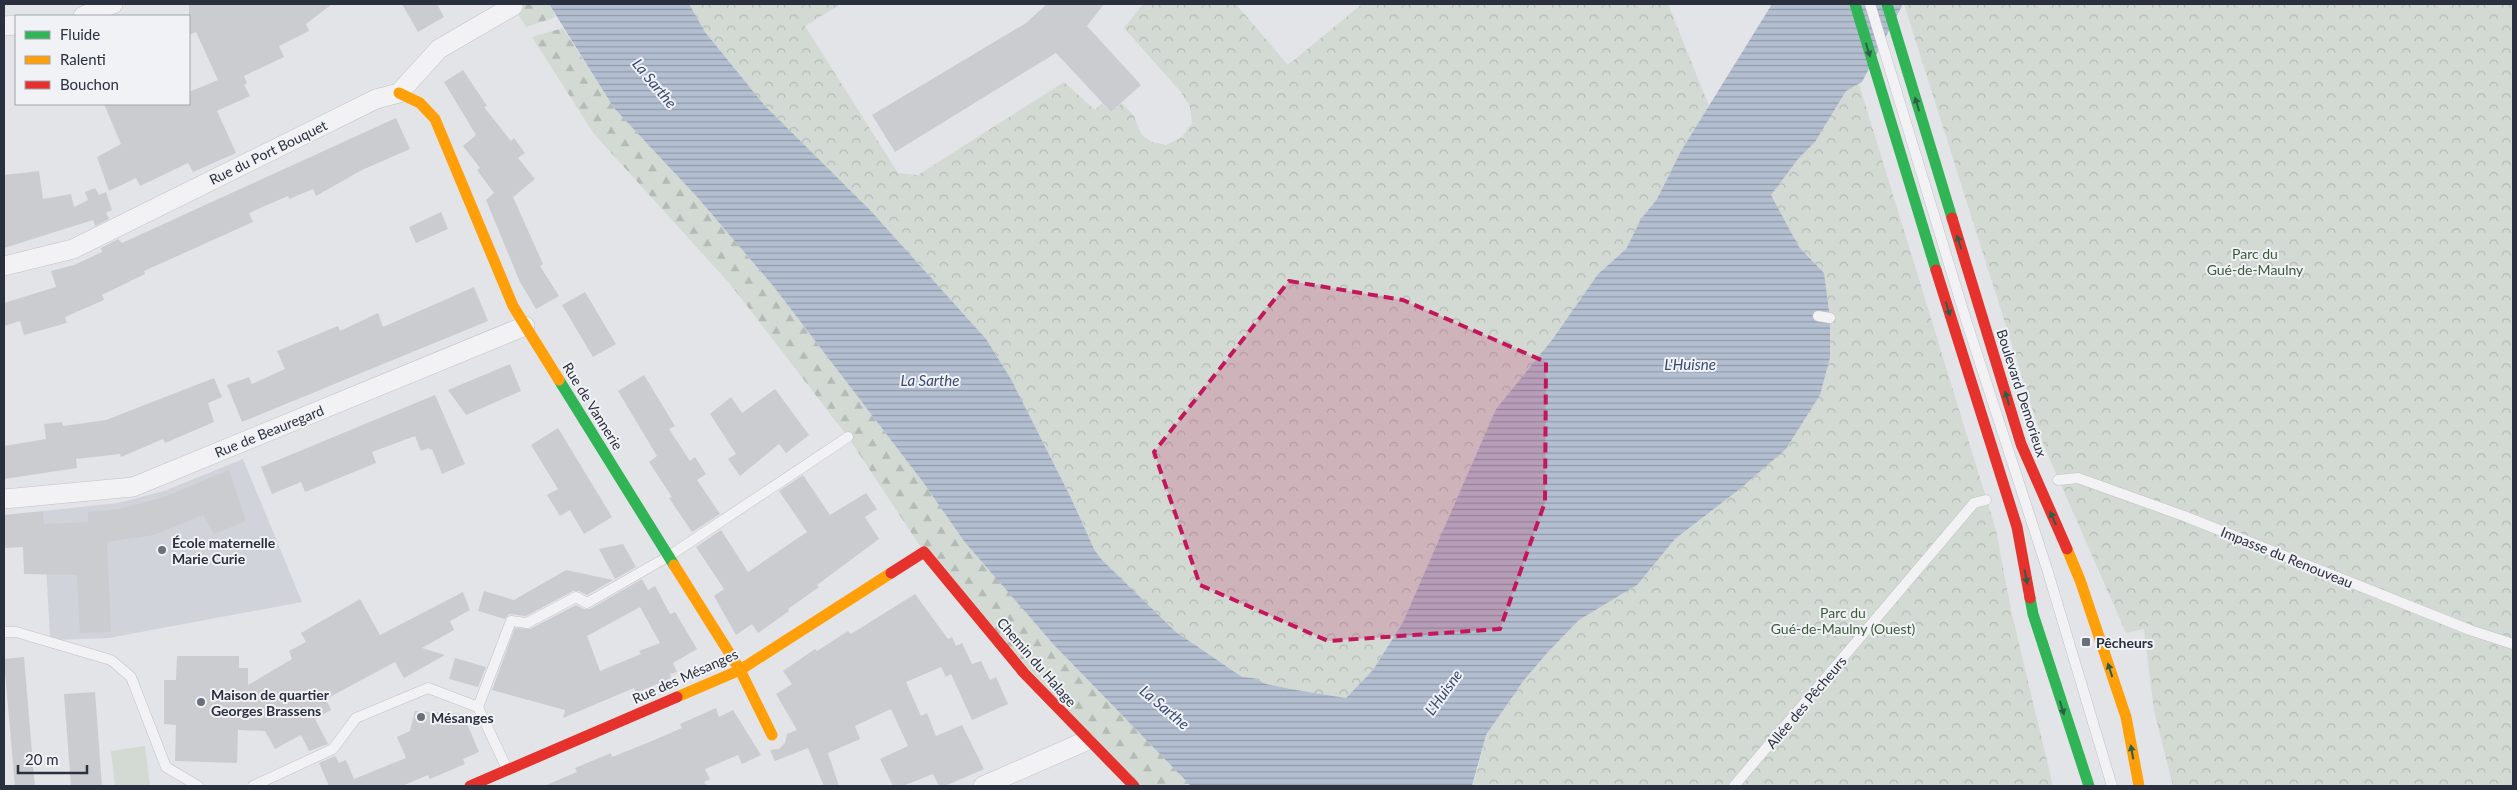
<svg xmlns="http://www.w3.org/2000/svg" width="2517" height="790" font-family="Lato,sans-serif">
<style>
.built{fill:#d1d3da}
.forest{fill:url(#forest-firs)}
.park{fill:url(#park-crowns)}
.pitch{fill:#d2dad3}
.water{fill:url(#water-rules)}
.building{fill:#cbcccf;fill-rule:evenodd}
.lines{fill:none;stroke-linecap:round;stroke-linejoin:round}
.lane-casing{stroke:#c1c2c5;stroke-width:11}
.street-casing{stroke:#c1c2c5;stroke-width:20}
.lane{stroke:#f2f2f4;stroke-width:10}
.street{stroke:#f2f2f4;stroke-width:19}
.fast{stroke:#30b455;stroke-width:11}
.slow{stroke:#ff9f0a;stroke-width:11}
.jam{stroke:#e5322d;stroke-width:11}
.oneway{fill:#2d5e47}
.marked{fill:#c2185b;fill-opacity:0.2;stroke:#c2185b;stroke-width:4;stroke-dasharray:10 6;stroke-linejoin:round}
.poi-dot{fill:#6b6f7a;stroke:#f1f2f6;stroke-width:2}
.labels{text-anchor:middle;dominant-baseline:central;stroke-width:4;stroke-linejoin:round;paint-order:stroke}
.street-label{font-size:14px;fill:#2b303f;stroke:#f1f2f6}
.park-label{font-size:14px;fill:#3b5a39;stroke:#f1f2f6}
.poi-label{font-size:14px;font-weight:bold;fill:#2b303f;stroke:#f1f2f6;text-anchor:start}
.water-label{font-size:15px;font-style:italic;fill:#374a71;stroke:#f1f2f6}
</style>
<defs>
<pattern id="forest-firs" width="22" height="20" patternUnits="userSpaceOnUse" patternTransform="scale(1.25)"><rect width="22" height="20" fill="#d2dad3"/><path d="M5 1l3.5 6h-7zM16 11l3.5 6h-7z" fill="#b4bbb6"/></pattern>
<pattern id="park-crowns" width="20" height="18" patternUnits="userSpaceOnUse" patternTransform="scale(1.25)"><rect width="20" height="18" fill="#d2dad3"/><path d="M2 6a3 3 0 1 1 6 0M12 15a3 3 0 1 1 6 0" fill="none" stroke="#b4bbb6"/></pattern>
<pattern id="water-rules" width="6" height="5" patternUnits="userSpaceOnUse" patternTransform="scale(1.25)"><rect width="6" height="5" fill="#b3bed0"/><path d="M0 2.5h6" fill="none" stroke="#929baa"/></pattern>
</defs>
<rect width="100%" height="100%" fill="#e3e4e7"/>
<path class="built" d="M 243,459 L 302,602 L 109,638 L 56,640 L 50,637 L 43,511 L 118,503 L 164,491 Z"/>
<path class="forest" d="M 512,4 L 549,4 L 556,17 L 526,27 Z
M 563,28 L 614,108 L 698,198 L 774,287 L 923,482 L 965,541 L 1054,645 L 1191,786 L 1134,786 L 924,552 L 848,437 L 730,284 L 594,134 L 532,37 Z"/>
<path class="park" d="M 689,4 L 841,4 L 805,26 L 898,173 L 918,175 L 1064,82 L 1095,110 L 1102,103 L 1111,112 L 1122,103 L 1134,116 L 1141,134 L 1152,142 L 1166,145 L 1182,137 L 1192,123 L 1190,107 L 1181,92 L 1124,28 L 1143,4 L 1236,4 L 1288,65 L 1362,4 L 1668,4 L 1709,106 L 1681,151 L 1657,199 L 1641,219 L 1626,249 L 1598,274 L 1552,340 L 1496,409 L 1403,622 L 1373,670 L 1346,698 L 1296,690 L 1266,684 L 1253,678 L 1242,677 L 1176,632 L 1101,559 L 1094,549 L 1071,498 L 1011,379 L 986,339 L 870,210 L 765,106 L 705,32 Z
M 1904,4 L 2513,4 L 2513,786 L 2173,786 L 2154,711 L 2144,629 L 2126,633 L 2044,446 Z
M 1859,84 L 1996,530 L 2011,610 L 2053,786 L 1473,786 L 1486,735 L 1524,680 L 1548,652 L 1579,620 L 1637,585 L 1675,539 L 1741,488 L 1786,449 L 1820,395 L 1830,358 L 1830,318 L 1824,273 L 1799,247 L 1771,195 L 1798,159 L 1815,142 L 1846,91 Z"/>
<path class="pitch" d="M 145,746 L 150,786 L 115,786 L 111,751 Z"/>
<path class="water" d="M 549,4 L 689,4 L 705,32 L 765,106 L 870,210 L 986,339 L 1011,379 L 1071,498 L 1094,549 L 1101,559 L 1176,632 L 1242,677 L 1253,678 L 1266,684 L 1296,690 L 1346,698 L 1373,670 L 1403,622 L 1496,409 L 1552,340 L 1598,274 L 1626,249 L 1641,219 L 1657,199 L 1681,151 L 1772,4 L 1903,4 L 1862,82 L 1846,91 L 1815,142 L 1798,159 L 1771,195 L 1799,247 L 1824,273 L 1830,318 L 1830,358 L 1820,395 L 1786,449 L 1741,488 L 1675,539 L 1637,585 L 1579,620 L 1548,652 L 1524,680 L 1486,735 L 1472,786 L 1191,786 L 1054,645 L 964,541 L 923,482 L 774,287 L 698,198 L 614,108 Z"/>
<path class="building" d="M 189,4 L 332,4 L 306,24 L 309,31 L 279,46 L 284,57 L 244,76 L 247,83 L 244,85 L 250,96 L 217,111 L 236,153 L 193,172 L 188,163 L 140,186 L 136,178 L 109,191 L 97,157 L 121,144 L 104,104 L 189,104 L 189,92 L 218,80 L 196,32 L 189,35 Z
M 402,4 L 437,4 L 444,17 L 418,32 Z
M 1047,4 L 1104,4 L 1087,26 L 1141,85 L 1111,112 L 1056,53 L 895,152 L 872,115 L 1026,23 Z
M 463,70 L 487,106 L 484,107 L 511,141 L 514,138 L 525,153 L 518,158 L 535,179 L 513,197 L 543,264 L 540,266 L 559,296 L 536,309 L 520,282 L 486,200 L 494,193 L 477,170 L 480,168 L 463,146 L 476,135 L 444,82 Z
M 396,118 L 410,149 L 362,170 L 316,196 L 313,189 L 289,199 L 288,196 L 249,213 L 253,222 L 144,271 L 145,274 L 102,295 L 104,300 L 65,317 L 67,323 L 24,335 L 20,321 L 4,326 L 4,303 L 56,287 L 51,271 L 74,265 L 102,252 L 101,248 L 118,239 L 122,243 Z
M 39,171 L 43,199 L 71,194 L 74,207 L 88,200 L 85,192 L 95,188 L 99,195 L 106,192 L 112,210 L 106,213 L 109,219 L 95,226 L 93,220 L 4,248 L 4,175 Z
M 441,212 L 448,229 L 416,243 L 409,227 Z
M 474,287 L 488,321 L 242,422 L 227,385 L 249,377 L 252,384 L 285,369 L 277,351 L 338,326 L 340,331 L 378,313 L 383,327 Z
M 585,292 L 616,344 L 593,357 L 562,305 Z
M 510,364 L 521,391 L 466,415 L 448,390 Z
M 644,375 L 675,426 L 669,429 L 690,461 L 695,457 L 706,474 L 697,480 L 720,514 L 692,532 L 669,498 L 672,497 L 649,462 L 657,456 L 618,391 Z
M 214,378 L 222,397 L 208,403 L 214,422 L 165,443 L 163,439 L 121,457 L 120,454 L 76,459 L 77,468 L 4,479 L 4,446 L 46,439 L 44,424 L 62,422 L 63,426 L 106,420 Z
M 775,389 L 809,435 L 786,453 L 779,444 L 740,476 L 728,459 L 736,454 L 710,414 L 731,397 L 742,413 Z
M 435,395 L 465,464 L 442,474 L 432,449 L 430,450 L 429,448 L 421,451 L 415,436 L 372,452 L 376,463 L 327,483 L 305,492 L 301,482 L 272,494 L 261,467 Z
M 558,428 L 612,517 L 584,534 L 570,510 L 560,516 L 547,495 L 558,489 L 531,445 Z
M 229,470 L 246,521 L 214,534 L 203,515 L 154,535 L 107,542 L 111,632 L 80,633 L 77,575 L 24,574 L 23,547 L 4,548 L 4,515 L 43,511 L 44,524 L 88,522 L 88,512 L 119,509 L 164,497 Z
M 803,475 L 830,515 L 866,493 L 877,509 L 865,517 L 879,539 L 817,585 L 819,587 L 788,609 L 789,611 L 758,633 L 752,624 L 736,635 L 714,596 L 724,589 L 696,547 L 721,530 L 748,572 L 807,532 L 779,491 Z
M 623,544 L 636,567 L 615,579 L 599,549 Z
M 566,570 L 613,580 L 587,595 L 579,591 L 573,591 L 526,616 L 509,614 L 505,619 L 478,611 L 484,591 L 514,600 Z
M 642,579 L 648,590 L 655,586 L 670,614 L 675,612 L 697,649 L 673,663 L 677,672 L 670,674 L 671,678 L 636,693 L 634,688 L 563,718 L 565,710 L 492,690 L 515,628 L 530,629 L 576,605 L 584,609 L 590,609 ZM 640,607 L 660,643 L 639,651 L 641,654 L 600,671 L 587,636 Z
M 463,592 L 470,610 L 450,621 L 454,630 L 422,648 L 445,655 L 404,678 L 395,662 L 326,699 L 331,710 L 315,719 L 328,744 L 309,751 L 301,735 L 275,749 L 265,731 L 238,730 L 237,763 L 175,761 L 176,725 L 164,724 L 164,680 L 176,680 L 177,656 L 239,656 L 239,668 L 248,668 L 248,685 L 292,659 L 289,651 L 306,642 L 301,633 L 360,599 L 380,635 Z
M 915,594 L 948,639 L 952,637 L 956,646 L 962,643 L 972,664 L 981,661 L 990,680 L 996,677 L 1008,704 L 972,720 L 951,674 L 946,677 L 941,667 L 906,682 L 921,716 L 927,713 L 936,736 L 962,725 L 984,769 L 945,786 L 939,786 L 933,774 L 903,786 L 893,786 L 880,759 L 908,746 L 891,709 L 855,726 L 860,739 L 828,753 L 839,786 L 824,786 L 808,748 L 775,761 L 770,750 L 779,749 L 785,743 L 787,734 L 797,730 L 776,694 L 792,684 L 783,671 L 815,649 L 817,651 L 848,631 L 851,634 Z
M 24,657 L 31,741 L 35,786 L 15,786 L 7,695 L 4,659 Z
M 455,658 L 486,667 L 478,687 L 449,679 Z
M 95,692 L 102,786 L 71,786 L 64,694 Z
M 716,708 L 719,717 L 733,710 L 761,755 L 742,764 L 738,755 L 705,769 L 710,779 L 704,782 L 707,786 L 544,786 L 577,772 L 575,768 L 611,753 L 612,757 L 647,743 L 682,728 L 680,724 Z
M 415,711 L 463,714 L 479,752 L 463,759 L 465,764 L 430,779 L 428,775 L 402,786 L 329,786 L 319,763 L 335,756 L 339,763 L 346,760 L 354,779 L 406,758 L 397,737 L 410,731 Z"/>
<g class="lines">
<defs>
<path id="lane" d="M 1870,4 L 1966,320 L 2047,569 L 2112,786
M 1818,316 L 1830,318
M 2058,480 L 2078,478 L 2184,516 L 2470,630 L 2513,644
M 4,632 L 16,632 L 111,660 L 131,677 L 166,767 L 198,786
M 507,769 L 478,707 L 511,621 L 527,623 L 576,597 L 587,603 L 669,556 L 848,437
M 253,786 L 333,749 L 356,718 L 428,688 L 478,707
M 1734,786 L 1974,503 L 1986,500"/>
<path id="street" d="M 83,16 L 113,4
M 4,26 L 16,25
M 4,266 L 73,249 L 376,99 L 399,93 L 439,49 L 513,6
M 4,499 L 133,487 L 525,326
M 983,786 L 1086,741"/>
</defs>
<use href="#lane" class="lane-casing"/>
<use href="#street" class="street-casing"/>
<use href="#lane" class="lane"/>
<use href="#street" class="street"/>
<path class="fast" d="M 1855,4 L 1936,270
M 1887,4 L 1952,218
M 559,380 L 674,565
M 2030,598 L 2033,614 L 2089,786"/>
<path class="slow" d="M 399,93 L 420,103 L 435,119 L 513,306 L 559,380
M 2067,549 L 2080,580 L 2126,717 L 2139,786
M 674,565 L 740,670 L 772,735
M 677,697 L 740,670 L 891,573"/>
<path class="jam" d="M 1952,218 L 2021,444 L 2067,549
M 1936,270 L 2017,527 L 2030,598
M 891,573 L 924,552 L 1024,673 L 1134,786
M 470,786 L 677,697"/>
</g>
<defs><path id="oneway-solid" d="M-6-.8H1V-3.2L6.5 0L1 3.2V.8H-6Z" transform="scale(1.25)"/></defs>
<g class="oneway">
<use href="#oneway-solid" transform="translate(1868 50) rotate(73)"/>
<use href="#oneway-solid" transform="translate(1917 104) rotate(-107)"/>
<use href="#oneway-solid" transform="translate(1959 242) rotate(-107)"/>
<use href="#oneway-solid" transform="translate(1948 309) rotate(73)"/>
<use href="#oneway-solid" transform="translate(2007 398) rotate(-107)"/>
<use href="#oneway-solid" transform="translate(2053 518) rotate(-114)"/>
<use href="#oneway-solid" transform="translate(2026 577) rotate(79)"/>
<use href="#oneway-solid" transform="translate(2110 670) rotate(-108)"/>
<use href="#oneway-solid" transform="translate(2062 708) rotate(73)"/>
<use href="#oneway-solid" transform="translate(2132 752) rotate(-100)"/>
</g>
<path class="marked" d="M 1289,281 L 1403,300 L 1546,362 L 1545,502 L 1500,629 L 1328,641 L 1200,585 L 1154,452 Z"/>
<g class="poi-dot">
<circle cx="162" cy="550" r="5"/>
<rect x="2081" y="637" width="10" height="10" rx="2.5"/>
<circle cx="201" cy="702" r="5"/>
<circle cx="421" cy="717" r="5"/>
</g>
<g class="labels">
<g class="street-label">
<text transform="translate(268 152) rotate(-26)">Rue du Port Bouquet</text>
<text transform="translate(2022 393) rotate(72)">Boulevard Demorieux</text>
<text transform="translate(593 406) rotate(58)">Rue de Vannerie</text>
<text transform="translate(269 431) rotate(-22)">Rue de Beauregard</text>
<text transform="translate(2287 557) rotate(22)">Impasse du Renouveau</text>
<text transform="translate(1037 662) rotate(49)">Chemin du Halage</text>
<text transform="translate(685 676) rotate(-24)">Rue des Mésanges</text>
<text transform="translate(1806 702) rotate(-50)">Allée des Pêcheurs</text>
</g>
<g class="park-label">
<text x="2255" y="253">Parc du<tspan x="2255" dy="16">Gué-de-Maulny</tspan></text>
<text x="1843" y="612">Parc du<tspan x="1843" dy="16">Gué-de-Maulny (Ouest)</tspan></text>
</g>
<g class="poi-label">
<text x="172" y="542">École maternelle<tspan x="172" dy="16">Marie Curie</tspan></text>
<text x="2096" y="642">Pêcheurs</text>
<text x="211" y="694">Maison de quartier<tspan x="211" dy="16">Georges Brassens</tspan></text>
<text x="431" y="717">Mésanges</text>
</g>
<g class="water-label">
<text transform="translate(655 83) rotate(50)">La Sarthe</text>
<text x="1690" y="364">L'Huisne</text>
<text x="930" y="380">La Sarthe</text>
<text transform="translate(1443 692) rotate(-54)">L'Huisne</text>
<text transform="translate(1165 707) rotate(40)">La Sarthe</text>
</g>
</g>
<rect width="2517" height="790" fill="none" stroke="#2b303f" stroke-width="10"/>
<rect x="15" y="15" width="175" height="90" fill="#f1f2f6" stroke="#a2a4ad"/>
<rect x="25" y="31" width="25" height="8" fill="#30b455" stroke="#a2a4ad"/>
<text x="60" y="40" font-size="15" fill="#2b303f">Fluide</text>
<rect x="25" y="56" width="25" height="8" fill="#ff9f0a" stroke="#a2a4ad"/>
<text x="60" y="65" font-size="15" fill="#2b303f">Ralenti</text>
<rect x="25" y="81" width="25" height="8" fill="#e5322d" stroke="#a2a4ad"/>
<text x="60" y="90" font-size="15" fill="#2b303f">Bouchon</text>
<path d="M18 765v8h69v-8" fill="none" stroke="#2b303f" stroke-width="2.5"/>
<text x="25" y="765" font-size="15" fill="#2b303f" stroke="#f1f2f6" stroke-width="4" paint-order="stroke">20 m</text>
</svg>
